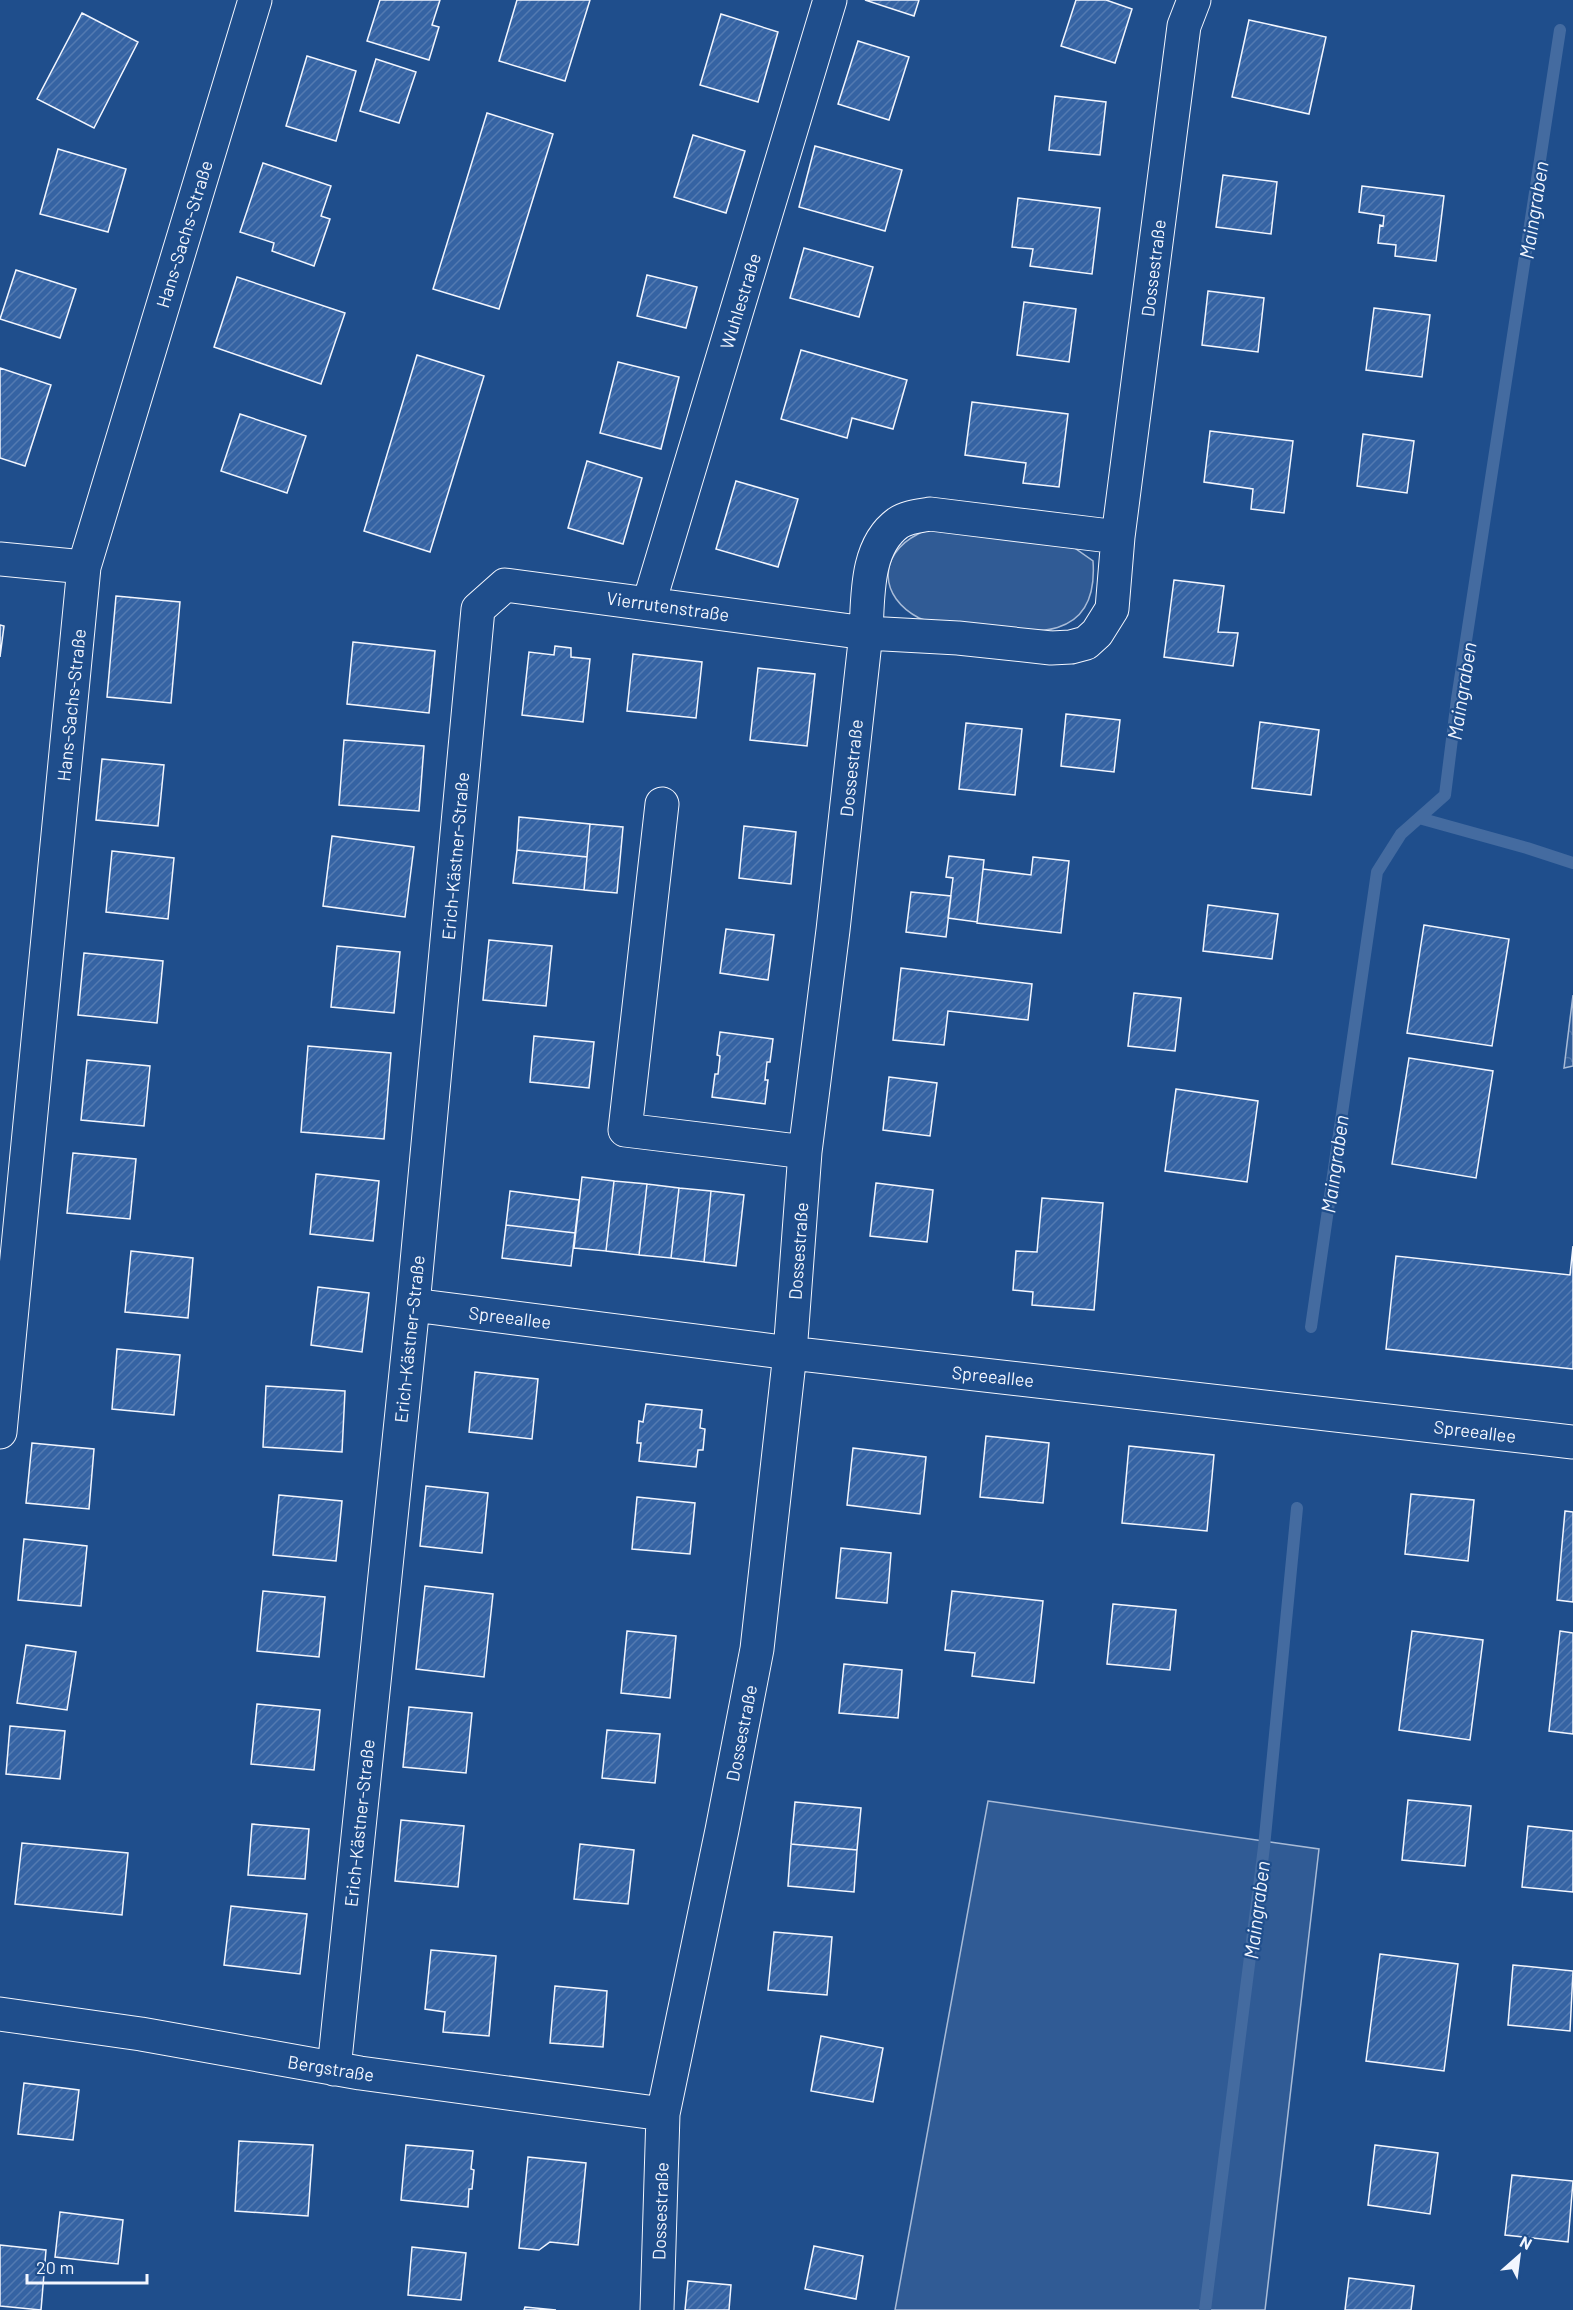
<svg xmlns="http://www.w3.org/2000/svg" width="1573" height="2310" font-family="Barlow,sans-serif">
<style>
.grass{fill:#305b95;stroke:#a8bbd7;stroke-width:1.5}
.park{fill:url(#park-crowns);stroke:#a8bbd7;stroke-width:1.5}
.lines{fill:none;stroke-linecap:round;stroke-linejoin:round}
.stream{stroke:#446ba0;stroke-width:12}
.building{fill:url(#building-hatch);stroke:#f2f6ff;stroke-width:1.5}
.minor-casing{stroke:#f2f6ff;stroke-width:35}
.minor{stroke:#1f4e8c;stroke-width:33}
.labels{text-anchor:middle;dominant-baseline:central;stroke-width:4.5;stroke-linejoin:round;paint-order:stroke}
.street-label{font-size:18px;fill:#f2f6ff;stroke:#1f4e8c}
.water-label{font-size:20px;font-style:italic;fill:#f2f6ff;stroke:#1f4e8c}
</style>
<defs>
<pattern id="park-crowns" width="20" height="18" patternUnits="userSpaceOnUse" patternTransform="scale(1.5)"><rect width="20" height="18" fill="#305b95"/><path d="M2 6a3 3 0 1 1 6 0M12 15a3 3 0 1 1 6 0" fill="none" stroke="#4e73a5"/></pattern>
<pattern id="building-hatch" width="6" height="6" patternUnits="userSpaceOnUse" patternTransform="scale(1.5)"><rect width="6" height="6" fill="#3563a3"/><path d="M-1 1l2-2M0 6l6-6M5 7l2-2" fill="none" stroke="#537ab1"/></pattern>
</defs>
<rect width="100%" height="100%" fill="#1f4e8c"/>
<path class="grass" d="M 940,527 L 1066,542 L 1093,561 C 1099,644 1031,634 973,626 C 959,624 931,624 919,618 C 879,597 877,555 918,534 C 925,530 933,529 940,527 Z
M 988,1801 L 1319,1849 L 1265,2310 L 895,2310 Z"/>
<path class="park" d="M 1573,995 L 1573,1066 L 1564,1068 Z"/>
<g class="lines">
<path class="stream" d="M 1419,818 L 1527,848 L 1573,863
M 1311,1327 L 1377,872 L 1401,834 L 1445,795 L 1457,699 L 1560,30
M 1205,2310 L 1264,1847 L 1297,1508"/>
</g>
<path class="building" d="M 380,0 L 440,0 L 432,25 L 439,27 L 429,60 L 367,41 Z
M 517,0 L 590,0 L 565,81 L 499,61 Z
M 865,0 L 919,0 L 914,16 Z
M 1076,0 L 1106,0 L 1132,9 L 1115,63 L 1061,46 Z
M 82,13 L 138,42 L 94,128 L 37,99 Z
M 721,14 L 778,32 L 758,102 L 700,85 Z
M 1249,20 L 1326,37 L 1309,114 L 1232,97 Z
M 858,41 L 909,57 L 889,120 L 838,104 Z
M 307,56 L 356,71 L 336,141 L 286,126 Z
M 376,59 L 416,72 L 399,123 L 360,111 Z
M 1055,96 L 1106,102 L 1100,155 L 1049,150 Z
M 487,113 L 553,134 L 499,309 L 433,289 Z
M 693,135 L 745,151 L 726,213 L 674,197 Z
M 815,146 L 902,170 L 885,231 L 799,207 Z
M 58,149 L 126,169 L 108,232 L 40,214 Z
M 263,163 L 331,186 L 321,216 L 330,219 L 314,266 L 272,251 L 274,243 L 240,232 Z
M 1223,175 L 1277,182 L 1271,234 L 1216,227 Z
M 1362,186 L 1444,196 L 1436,261 L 1395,256 L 1396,245 L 1378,243 L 1380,225 L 1383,226 L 1384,216 L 1359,212 Z
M 1018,198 L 1100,208 L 1092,274 L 1030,266 L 1033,249 L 1012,247 Z
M 804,248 L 873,267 L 859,317 L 790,298 Z
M 16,270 L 76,289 L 60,338 L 0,319 Z
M 647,275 L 697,287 L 686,328 L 637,316 Z
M 237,277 L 345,313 L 321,384 L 214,347 Z
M 1208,291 L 1264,298 L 1258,352 L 1202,345 Z
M 1024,302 L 1076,309 L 1069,362 L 1017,355 Z
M 1374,308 L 1430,315 L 1422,377 L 1366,370 Z
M 801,350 L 907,380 L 893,429 L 852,418 L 847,438 L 781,419 Z
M 417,355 L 484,376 L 430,552 L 364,531 Z
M 618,362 L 679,377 L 661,449 L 600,433 Z
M 0,368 L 51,385 L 25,466 L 0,458 Z
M 972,402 L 1068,414 L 1059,487 L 1023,483 L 1026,463 L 965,455 Z
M 240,414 L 306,436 L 287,493 L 221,471 Z
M 1210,431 L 1293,441 L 1284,513 L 1251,509 L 1253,489 L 1204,482 Z
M 1363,434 L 1414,441 L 1407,493 L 1357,486 Z
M 587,461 L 642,478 L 623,544 L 568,528 Z
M 736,481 L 798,499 L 778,567 L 716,549 Z
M 1174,580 L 1224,586 L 1218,632 L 1238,633 L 1233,666 L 1164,657 Z
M 116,596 L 180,602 L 171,703 L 107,697 Z
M 0,625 L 4,626 L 0,657 Z
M 353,642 L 435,651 L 429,713 L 347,704 Z
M 555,646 L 571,648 L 571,657 L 590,659 L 583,722 L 522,715 L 529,652 L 554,655 Z
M 633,654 L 702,662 L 696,718 L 627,711 Z
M 758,668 L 815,674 L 807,746 L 750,740 Z
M 1066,714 L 1120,720 L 1114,772 L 1061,766 Z
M 1260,722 L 1319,730 L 1311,795 L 1252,788 Z
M 966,723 L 1022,729 L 1015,795 L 959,789 Z
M 344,740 L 424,746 L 419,811 L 339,805 Z
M 102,759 L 164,765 L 158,826 L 96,820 Z
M 519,817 L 590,824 L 587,857 L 517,850 Z
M 590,824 L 623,827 L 617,893 L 584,890 Z
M 744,826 L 796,832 L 791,884 L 739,878 Z
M 332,836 L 414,847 L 405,917 L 323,906 Z
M 517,850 L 587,857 L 584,890 L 513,883 Z
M 112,851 L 174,858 L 168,919 L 106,912 Z
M 949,856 L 984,860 L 977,922 L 948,918 L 953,878 L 946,877 Z
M 1033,857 L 1069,861 L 1061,933 L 977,923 L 983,869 L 1031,875 Z
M 911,892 L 951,896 L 946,937 L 906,932 Z
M 1208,905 L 1278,914 L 1272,959 L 1203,951 Z
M 1424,925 L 1509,939 L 1492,1046 L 1407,1033 Z
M 726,929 L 774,935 L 768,980 L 720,973 Z
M 489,940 L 552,946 L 546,1006 L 483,1000 Z
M 337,946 L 400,952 L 394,1013 L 331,1007 Z
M 84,953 L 163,961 L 157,1023 L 78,1015 Z
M 901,968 L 1032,984 L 1028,1020 L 948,1011 L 944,1045 L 893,1040 Z
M 1134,993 L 1181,998 L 1175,1051 L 1128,1046 Z
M 720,1032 L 773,1039 L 770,1062 L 767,1062 L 765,1080 L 768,1080 L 765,1104 L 712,1097 L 715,1074 L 718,1074 L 720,1056 L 717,1055 Z
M 534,1036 L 594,1042 L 589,1088 L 530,1082 Z
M 308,1046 L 391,1053 L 384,1139 L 301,1132 Z
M 1409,1058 L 1493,1071 L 1476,1178 L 1392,1164 Z
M 87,1060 L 150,1066 L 144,1126 L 81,1120 Z
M 889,1077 L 937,1083 L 930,1136 L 883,1130 Z
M 1176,1089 L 1258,1101 L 1247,1182 L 1165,1171 Z
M 73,1153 L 136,1159 L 130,1219 L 67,1213 Z
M 316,1174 L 379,1181 L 373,1241 L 310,1234 Z
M 582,1177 L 614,1181 L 606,1251 L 574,1248 Z
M 614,1181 L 647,1184 L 639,1255 L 606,1251 Z
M 876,1183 L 933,1190 L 927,1242 L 870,1236 Z
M 647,1184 L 679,1188 L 671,1258 L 639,1255 Z
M 679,1188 L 711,1191 L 704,1262 L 671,1258 Z
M 510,1191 L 579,1200 L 575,1233 L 506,1225 Z
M 711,1191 L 744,1195 L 736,1266 L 704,1262 Z
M 1042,1198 L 1103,1203 L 1094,1310 L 1032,1305 L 1033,1292 L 1013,1290 L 1016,1251 L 1037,1252 Z
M 506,1225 L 575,1233 L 571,1266 L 502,1258 Z
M 1573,1246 L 1573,1369 L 1386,1349 L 1396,1256 L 1570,1275 Z
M 131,1251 L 193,1258 L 188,1318 L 125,1312 Z
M 318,1287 L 369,1293 L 362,1352 L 311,1345 Z
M 117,1349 L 180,1355 L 174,1415 L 112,1409 Z
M 475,1372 L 538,1379 L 532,1439 L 469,1432 Z
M 266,1386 L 345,1391 L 342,1452 L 263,1447 Z
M 646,1404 L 702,1410 L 700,1428 L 705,1429 L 703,1450 L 698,1450 L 696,1467 L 639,1461 L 641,1443 L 637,1443 L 639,1421 L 643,1422 Z
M 986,1436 L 1049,1443 L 1043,1503 L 980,1497 Z
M 32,1443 L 94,1449 L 89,1509 L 26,1503 Z
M 1129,1446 L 1214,1455 L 1207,1531 L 1122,1523 Z
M 853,1448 L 926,1457 L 920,1514 L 847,1505 Z
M 426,1486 L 488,1493 L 482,1553 L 420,1546 Z
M 1411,1494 L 1474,1500 L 1468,1561 L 1405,1554 Z
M 279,1495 L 342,1501 L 336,1561 L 273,1555 Z
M 637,1497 L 695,1503 L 690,1554 L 632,1549 Z
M 1565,1511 L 1573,1512 L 1573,1602 L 1557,1600 Z
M 24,1539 L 87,1546 L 81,1606 L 18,1600 Z
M 841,1548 L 891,1553 L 887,1603 L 836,1598 Z
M 425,1586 L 493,1594 L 484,1677 L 416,1669 Z
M 263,1591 L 325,1597 L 319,1657 L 257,1651 Z
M 952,1591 L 1043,1601 L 1034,1683 L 972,1676 L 975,1653 L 945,1650 Z
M 1113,1604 L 1176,1610 L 1170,1670 L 1107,1664 Z
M 627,1631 L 676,1636 L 670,1698 L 621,1693 Z
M 1412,1631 L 1483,1640 L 1470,1740 L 1399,1730 Z
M 1560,1631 L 1573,1633 L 1573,1734 L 1549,1731 Z
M 26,1645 L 76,1652 L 67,1710 L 17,1703 Z
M 844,1664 L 902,1670 L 898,1718 L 839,1713 Z
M 257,1704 L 320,1710 L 314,1770 L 251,1764 Z
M 409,1707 L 472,1713 L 466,1773 L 403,1767 Z
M 10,1726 L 65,1731 L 60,1779 L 6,1774 Z
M 607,1730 L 660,1734 L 655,1783 L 602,1778 Z
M 1408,1800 L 1471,1806 L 1465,1866 L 1402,1860 Z
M 795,1802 L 861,1808 L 857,1850 L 791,1844 Z
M 401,1820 L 464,1826 L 458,1887 L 395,1881 Z
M 252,1824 L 309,1829 L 305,1879 L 248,1875 Z
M 1528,1826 L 1573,1831 L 1573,1892 L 1522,1887 Z
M 22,1843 L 128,1853 L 122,1915 L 15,1904 Z
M 580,1844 L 634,1850 L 628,1904 L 574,1899 Z
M 791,1844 L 857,1850 L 854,1892 L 788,1886 Z
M 231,1906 L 307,1914 L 300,1974 L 224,1965 Z
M 774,1932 L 832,1937 L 827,1995 L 768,1990 Z
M 431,1950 L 496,1956 L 489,2036 L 443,2032 L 445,2012 L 425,2009 Z
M 1380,1954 L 1458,1964 L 1444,2071 L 1366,2061 Z
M 1513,1965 L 1573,1971 L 1570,2031 L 1508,2025 Z
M 555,1986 L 607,1991 L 603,2047 L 550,2043 Z
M 821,2036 L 883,2048 L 873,2102 L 811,2091 Z
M 24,2083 L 79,2090 L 73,2140 L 18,2134 Z
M 239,2141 L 313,2145 L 308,2216 L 235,2211 Z
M 406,2145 L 473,2151 L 471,2169 L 474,2170 L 472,2189 L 469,2189 L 468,2207 L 401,2200 Z
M 1375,2145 L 1438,2153 L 1430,2214 L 1368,2205 Z
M 528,2157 L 586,2163 L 578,2245 L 550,2242 L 539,2250 L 519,2248 Z
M 1512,2175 L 1573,2181 L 1568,2242 L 1505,2235 Z
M 60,2212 L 123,2220 L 118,2264 L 55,2257 Z
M 0,2245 L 46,2250 L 41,2310 L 0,2306 Z
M 814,2246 L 863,2256 L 856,2299 L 805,2289 Z
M 412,2247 L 466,2253 L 461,2300 L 408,2295 Z
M 1349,2278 L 1414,2286 L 1411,2310 L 1345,2310 Z
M 688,2281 L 731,2285 L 729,2310 L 685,2310 Z
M 525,2307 L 556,2310 L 524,2310 Z"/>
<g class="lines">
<defs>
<path id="minor" d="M 0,559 L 84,567
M 649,603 L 830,0
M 662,804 L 625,1130 L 805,1152
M 413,1305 L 790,1353 L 1573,1442
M 0,1432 L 84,567 L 255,0
M 0,2014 L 141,2034 L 360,2073 L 663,2114
M 334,2069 L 413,1305 L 478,609 L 505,585 L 866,633 C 868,598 865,547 898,523 C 907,517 919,516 930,514 L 1118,537
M 657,2310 L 663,2114 L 722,1830 L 757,1649 L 790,1353 L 805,1152 L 833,930 L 866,633 L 958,638 L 1051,648 L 1071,647 L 1086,643 L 1097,633 L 1112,609 L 1118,537 L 1184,26 L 1194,0"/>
</defs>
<use href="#minor" class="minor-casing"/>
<use href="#minor" class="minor"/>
</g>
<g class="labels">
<g class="street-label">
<text transform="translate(184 234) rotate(-73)">Hans-Sachs-Straße</text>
<text transform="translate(1153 268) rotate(-83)">Dossestraße</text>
<text transform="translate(740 301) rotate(-73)">Wuhlestraße</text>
<text transform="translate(668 606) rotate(8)">Vierrutenstraße</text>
<text transform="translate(71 705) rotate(-84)">Hans-Sachs-Straße</text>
<text transform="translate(851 768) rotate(-84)">Dossestraße</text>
<text transform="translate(455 856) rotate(-85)">Erich-Kästner-Straße</text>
<text transform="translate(798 1251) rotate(-86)">Dossestraße</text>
<text transform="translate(510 1317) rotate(7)">Spreeallee</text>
<text transform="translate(409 1339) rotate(-84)">Erich-Kästner-Straße</text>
<text transform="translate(993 1376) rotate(6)">Spreeallee</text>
<text transform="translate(1475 1431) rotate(7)">Spreeallee</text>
<text transform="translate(741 1733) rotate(-79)">Dossestraße</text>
<text transform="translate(359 1823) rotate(-84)">Erich-Kästner-Straße</text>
<text transform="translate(331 2068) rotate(9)">Bergstraße</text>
<text transform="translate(660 2211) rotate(-88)">Dossestraße</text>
</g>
<g class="water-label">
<text transform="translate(1533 210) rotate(-81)">Maingraben</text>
<text transform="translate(1461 691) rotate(-81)">Maingraben</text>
<text transform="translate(1334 1164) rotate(-82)">Maingraben</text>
<text transform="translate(1256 1910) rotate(-83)">Maingraben</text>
</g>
</g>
<g transform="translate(1519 2256) rotate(28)" stroke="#1f4e8c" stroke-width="4.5" paint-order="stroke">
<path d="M0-4.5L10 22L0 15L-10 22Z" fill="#f2f6ff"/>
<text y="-9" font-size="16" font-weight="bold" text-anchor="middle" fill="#f2f6ff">N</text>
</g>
<path d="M27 2274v9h120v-9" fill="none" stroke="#f2f6ff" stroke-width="3"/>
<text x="36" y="2274" font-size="18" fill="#f2f6ff" stroke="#1f4e8c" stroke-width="4.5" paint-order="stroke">20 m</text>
</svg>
